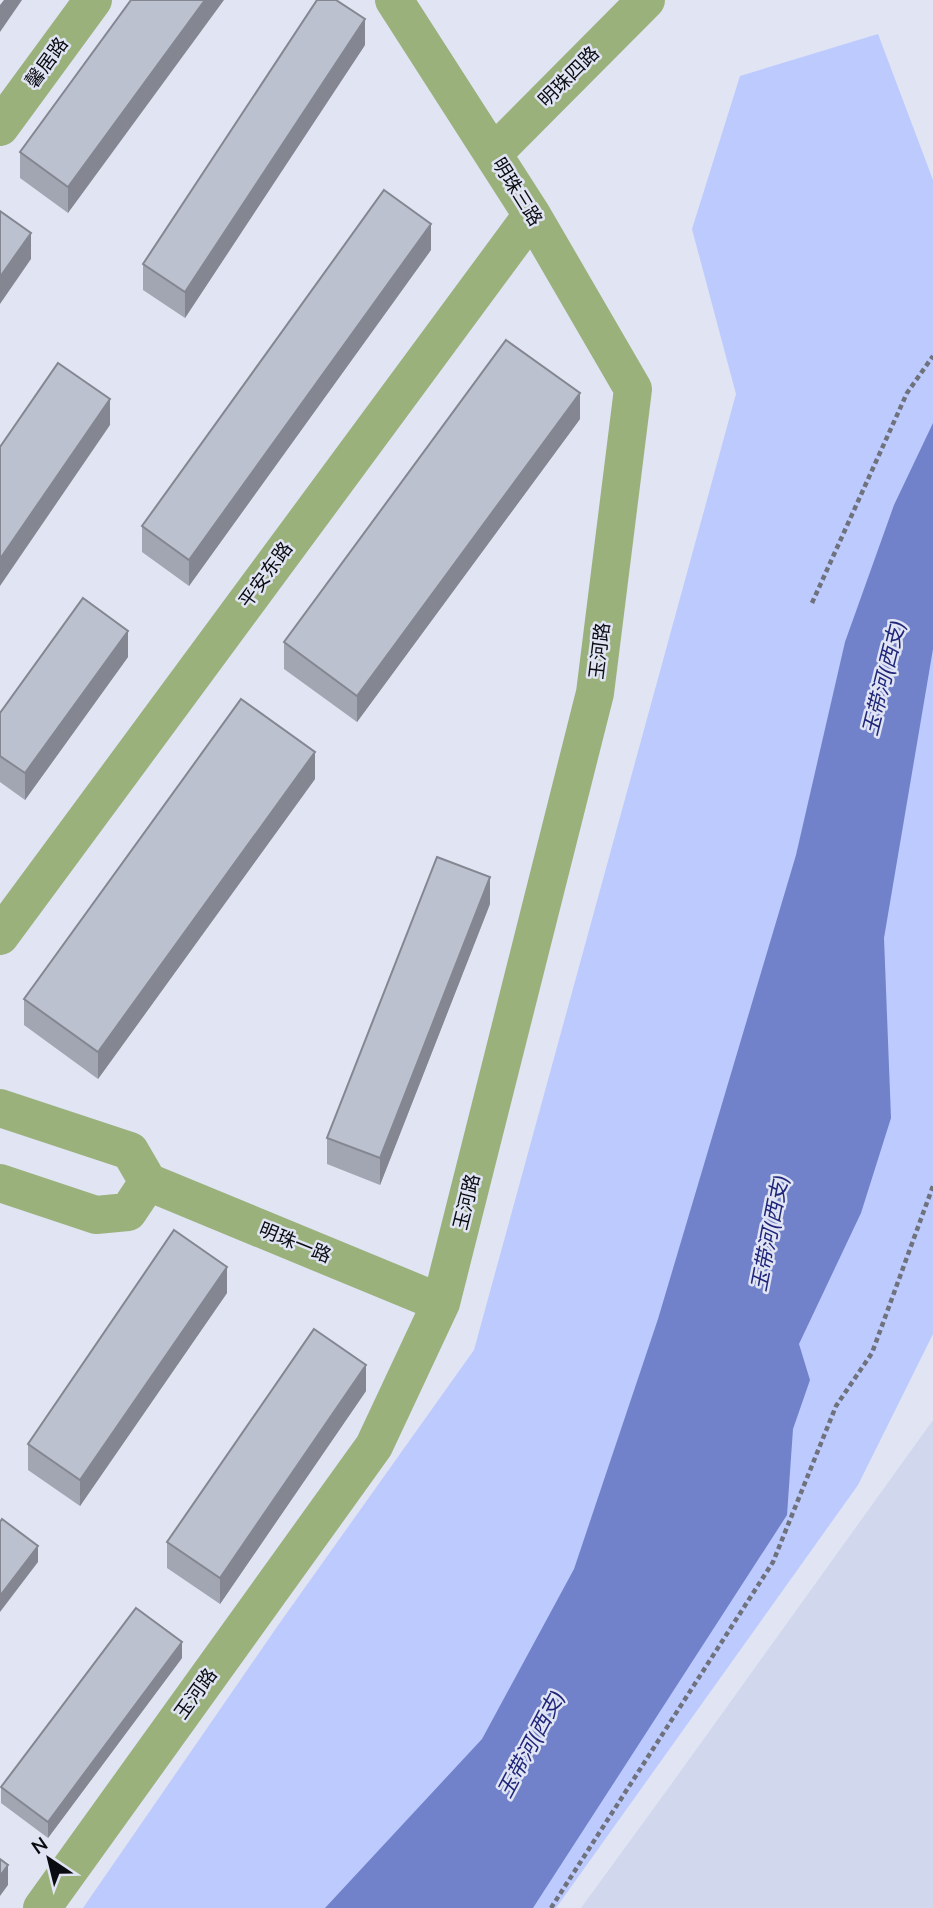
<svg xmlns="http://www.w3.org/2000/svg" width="933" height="1908" font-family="'Nunito Sans','Noto Sans SC',sans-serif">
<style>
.built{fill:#d1d7ed}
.green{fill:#bccafe}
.water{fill:#7182ca}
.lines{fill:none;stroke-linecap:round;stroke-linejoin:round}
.path{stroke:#6f727c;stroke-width:4.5;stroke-dasharray:5 3.5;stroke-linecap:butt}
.minor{stroke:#9ab17c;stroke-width:38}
.wall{fill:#a2a6b2}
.shaded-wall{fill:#848791}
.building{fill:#bcc1cf;stroke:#848791;stroke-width:2}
.labels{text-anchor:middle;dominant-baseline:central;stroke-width:5;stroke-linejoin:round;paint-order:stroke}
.street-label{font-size:19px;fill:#0b0c11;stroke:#e0e4f3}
.water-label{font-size:21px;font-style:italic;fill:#20277b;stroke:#e0e4f3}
</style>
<rect width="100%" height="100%" fill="#e0e4f3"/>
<path class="built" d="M 933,1420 L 933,1908 L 581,1908 L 670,1786 Z"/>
<path class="green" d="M 878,34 L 933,180 L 933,1334 L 858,1485 L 556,1908 L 83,1908 L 279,1624 L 474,1350 L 736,394 L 692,229 L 740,76 Z"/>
<path class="water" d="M 933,423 L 933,649 L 884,938 L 891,1118 L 861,1213 L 799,1344 L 810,1380 L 793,1429 L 787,1515 L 533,1908 L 325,1908 L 482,1739 L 574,1569 L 658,1319 L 796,855 L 845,642 L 894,505 Z"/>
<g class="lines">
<path class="path" d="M 812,603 L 907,393 L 933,356
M 551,1908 L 773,1562 L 836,1406 L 872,1353 L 933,1186"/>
<path class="minor" d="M 0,127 L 93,0
M 493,154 L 646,0
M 0,936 L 532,215
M 0,1108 L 130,1151 L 148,1182 L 128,1212 L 96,1215 L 0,1183
M 148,1182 L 441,1303
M 42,1908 L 374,1446 L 441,1303 L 595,693 L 633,389 L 532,215 L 394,0"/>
</g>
<path class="wall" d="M 131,0 L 68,213 L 20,178 L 20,152 Z
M 365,45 L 185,318 L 143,290 L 143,264 Z
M 431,250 L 189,586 L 142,552 L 142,526 Z
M 580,419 L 357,722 L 284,669 L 284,642 Z
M 128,657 L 25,800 L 0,782 L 0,713 Z
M 315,779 L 98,1079 L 24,1025 L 24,999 Z
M 490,904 L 380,1185 L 327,1164 L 327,1138 Z
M 227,1293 L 80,1506 L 28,1470 L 28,1444 Z
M 366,1391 L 220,1604 L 167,1568 L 167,1542 Z
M 182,1658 L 48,1838 L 1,1803 L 1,1787 Z"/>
<path class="shaded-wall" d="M 4,0 L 22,0 L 0,32 L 0,5 Z
M 205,0 L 224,0 L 68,213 L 68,187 Z
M 365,19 L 365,45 L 185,318 L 185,292 Z
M 431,224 L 431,250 L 189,586 L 189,560 Z
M 31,233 L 31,259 L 0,304 L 0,277 Z
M 580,393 L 580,419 L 357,722 L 357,696 Z
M 110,399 L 110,425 L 0,586 L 0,559 Z
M 128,631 L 128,657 L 25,800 L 25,773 Z
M 315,752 L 315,779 L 98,1079 L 98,1052 Z
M 490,877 L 490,904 L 380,1185 L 380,1158 Z
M 227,1267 L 227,1293 L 80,1506 L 80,1480 Z
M 366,1365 L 366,1391 L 220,1604 L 220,1578 Z
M 38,1546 L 38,1562 L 0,1612 L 0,1596 Z
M 182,1642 L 182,1658 L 48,1838 L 48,1822 Z
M 8,1865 L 8,1885 L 0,1896 L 0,1876 Z"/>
<path class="building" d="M 131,0 L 205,0 L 68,187 L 20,152 Z
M 317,0 L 336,0 L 365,19 L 185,292 L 143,264 Z
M 384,190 L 431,224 L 189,560 L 142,526 Z
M 0,211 L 31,233 L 0,277 Z
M 506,340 L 580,393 L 357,696 L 284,642 Z
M 58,363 L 110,399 L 0,559 L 0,447 Z
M 83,598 L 128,631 L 25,773 L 0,756 L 0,713 Z
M 241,699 L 315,752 L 98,1052 L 24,999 Z
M 437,857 L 490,877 L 380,1158 L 327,1138 Z
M 174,1230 L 227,1267 L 80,1480 L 28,1444 Z
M 314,1329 L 366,1365 L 220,1578 L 167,1542 Z
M 2,1519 L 38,1546 L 0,1596 L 0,1522 Z
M 136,1608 L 182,1642 L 48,1822 L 1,1787 Z
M 0,1859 L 8,1865 L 0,1876 Z"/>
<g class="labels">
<g class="street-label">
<text transform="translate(47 63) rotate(-54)">馨居路</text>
<text transform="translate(569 77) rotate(-45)">明珠四路</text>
<text transform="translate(517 192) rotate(58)">明珠三路</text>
<text transform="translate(266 575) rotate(-54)">平安东路</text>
<text transform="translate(600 651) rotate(-83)">玉河路</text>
<text transform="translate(467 1202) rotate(-76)">玉河路</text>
<text transform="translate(295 1243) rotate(22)">明珠一路</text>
<text transform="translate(196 1694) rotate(-54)">玉河路</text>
</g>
<g class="water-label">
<text transform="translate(884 678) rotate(-76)">玉带河(西支)</text>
<text transform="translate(770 1233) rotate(-79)">玉带河(西支)</text>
<text transform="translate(531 1744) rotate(-62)">玉带河(西支)</text>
</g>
</g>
<g transform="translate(49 1859) rotate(325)" stroke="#e0e4f3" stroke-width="5" paint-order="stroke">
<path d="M0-5L12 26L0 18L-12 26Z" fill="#0b0c11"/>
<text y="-10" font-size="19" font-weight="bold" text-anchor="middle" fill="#0b0c11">N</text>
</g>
</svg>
